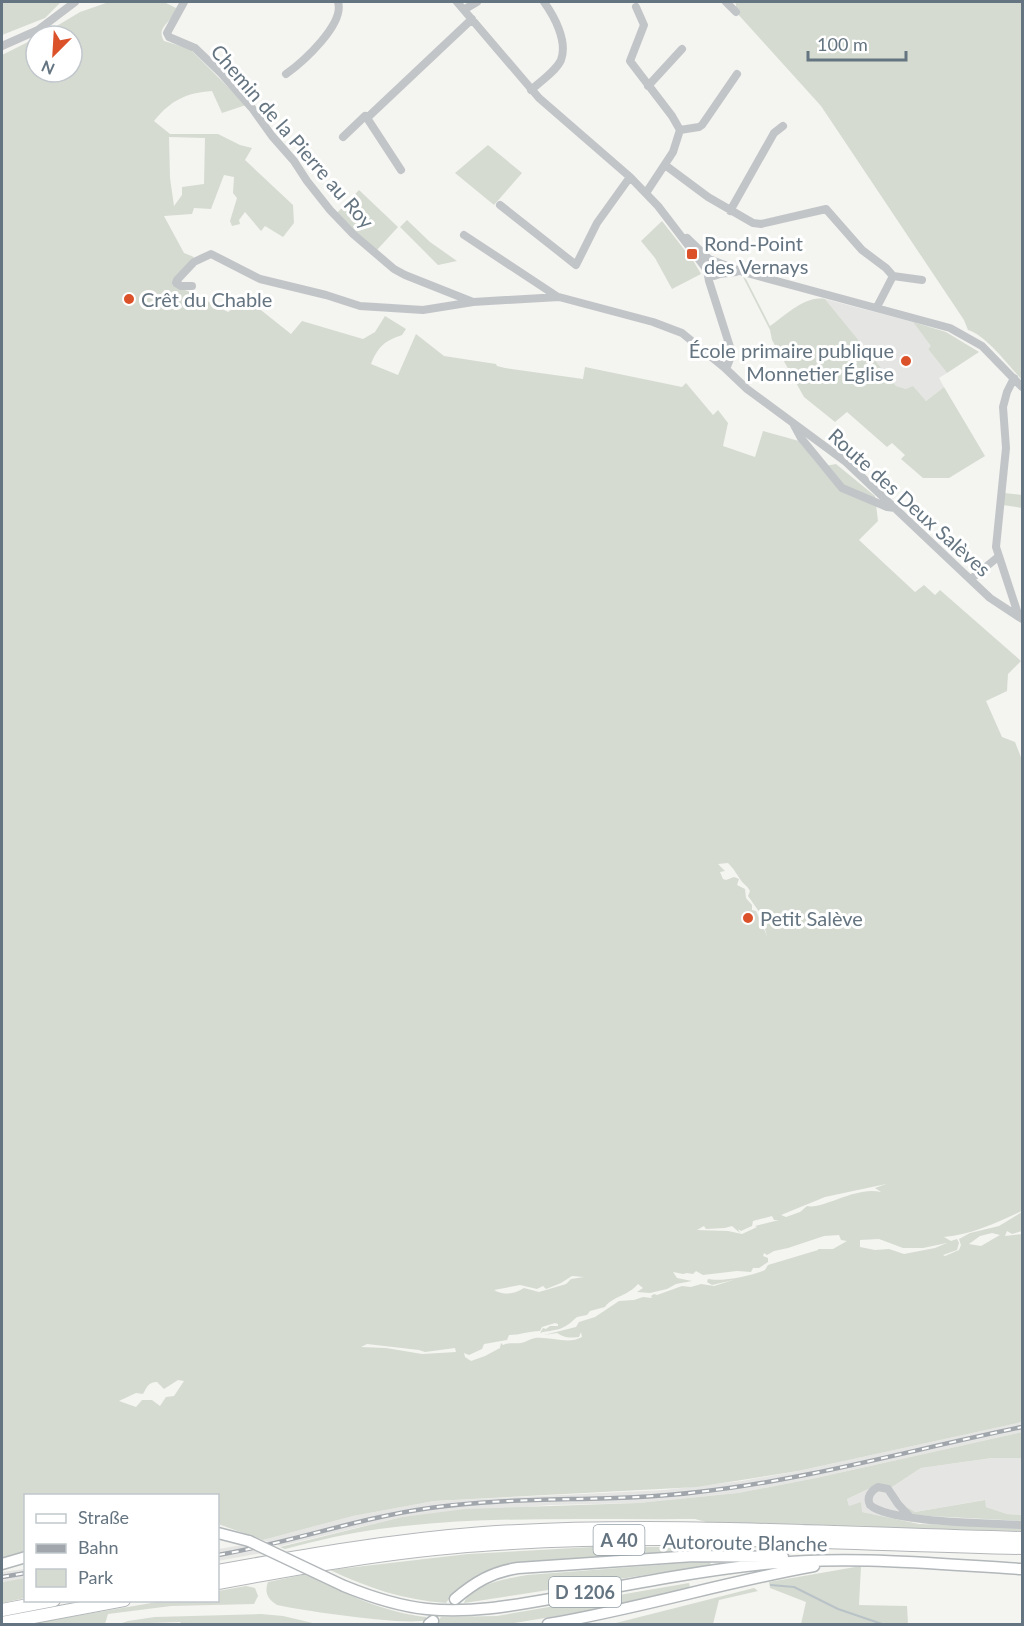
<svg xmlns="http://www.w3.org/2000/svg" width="1024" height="1626" font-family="Lato,sans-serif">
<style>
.built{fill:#e5e6e4}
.green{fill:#d5dbd1;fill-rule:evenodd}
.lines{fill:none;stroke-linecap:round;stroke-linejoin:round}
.stream{stroke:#b9c3c7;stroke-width:2}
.major-casing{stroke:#b2b7ba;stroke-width:13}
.highway-casing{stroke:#b4b7ba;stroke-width:14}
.minor{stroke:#c2c5c8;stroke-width:8}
.major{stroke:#fff;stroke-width:10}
.highway{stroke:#fff;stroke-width:12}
.rail-casing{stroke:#a0a6ab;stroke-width:4.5}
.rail{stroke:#fff;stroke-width:2;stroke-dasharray:7;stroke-linecap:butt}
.major-bridge-casing{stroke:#b2b7ba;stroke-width:13;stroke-linecap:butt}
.major-bridge{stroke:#fff;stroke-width:10}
.poi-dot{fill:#db5129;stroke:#fff;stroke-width:2}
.labels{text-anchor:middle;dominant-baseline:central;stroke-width:6;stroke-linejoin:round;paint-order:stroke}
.shield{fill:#fff;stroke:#929ea6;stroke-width:1.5}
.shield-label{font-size:18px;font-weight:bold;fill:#647480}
.street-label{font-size:20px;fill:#647480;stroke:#fff}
.poi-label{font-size:20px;fill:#647480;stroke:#fff;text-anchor:start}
</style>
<rect width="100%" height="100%" fill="#f4f4f0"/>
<path class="built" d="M 825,299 L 913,322 L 932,346 L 928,349 L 947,373 L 939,378 L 944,387 L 926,401 L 906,389 L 896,386 Z
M 1022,1422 L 1022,1432 L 816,1478 L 738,1493 L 638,1503 L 551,1505 L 402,1517 L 280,1546 L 263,1540 L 353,1516 L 434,1501 L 665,1490 L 742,1481 L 798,1471 Z
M 992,1458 L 1022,1458 L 1022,1527 L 1022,1515 L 1007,1514 L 986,1507 L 984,1500 L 915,1512 L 912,1522 L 861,1512 L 849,1506 L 847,1499 L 877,1485 L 892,1487 L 921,1468 Z
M 243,1545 L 262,1553 L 218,1561 L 218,1549 Z
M 25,1569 L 25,1578 L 2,1582 L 2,1572 Z"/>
<path class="green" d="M 2,2 L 61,2 L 45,18 L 2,35 Z
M 109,2 L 164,2 L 176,8 C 174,22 155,26 164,41 L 190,49 L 246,105 L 222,113 L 212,91 C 186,93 171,100 154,121 L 170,134 L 218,134 L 240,145 L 252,148 L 245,160 L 293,205 L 294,223 L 283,237 L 265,226 L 261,231 L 245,212 L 239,220 L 240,224 L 232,226 L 230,221 L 237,198 L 233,193 L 234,177 L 224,175 L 211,209 L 194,208 L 192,214 L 164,216 L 184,253 L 194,257 L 172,285 L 190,292 L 228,312 L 247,299 L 291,334 L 302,321 L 363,339 L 375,332 L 385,316 L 406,329 L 402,335 C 384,341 378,347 371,364 L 398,375 L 416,334 L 444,356 L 496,364 L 497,366 L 505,368 L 583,379 L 585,367 L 682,387 L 686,383 L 713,415 L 718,410 L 728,423 L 723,446 L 755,457 L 763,431 L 799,441 L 820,467 L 836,464 L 875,496 L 878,521 L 859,540 L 915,592 L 924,585 L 935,595 L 940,590 L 1021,661 L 1008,674 L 1007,691 L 986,701 L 1002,737 L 1015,742 L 1022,760 L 1022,1211 C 998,1222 972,1235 944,1237 L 951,1241 L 957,1239 L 959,1243 L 957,1250 L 943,1255 L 945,1256 L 959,1250 L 961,1245 L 959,1239 L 970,1233 L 999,1226 L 1022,1212 L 1022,1231 L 1012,1234 L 1007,1231 L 1005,1236 L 1022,1234 L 1022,1422 L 798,1471 L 697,1487 L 434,1501 L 353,1516 L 263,1540 L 218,1524 L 218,1496 L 26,1496 L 25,1552 L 2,1559 L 2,55 L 36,38 L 36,72 L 72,72 L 72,36 L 40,36 L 80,12 ZM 169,137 L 205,138 L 204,184 L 182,187 L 182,195 L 174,206 L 170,178 ZM 728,863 C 734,869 736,873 740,879 C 743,884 747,885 750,891 L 748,896 L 760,913 L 767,936 L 756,911 L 752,910 L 752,905 L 746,898 L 745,889 L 737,885 L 739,879 L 734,877 L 726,880 L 723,879 L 720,872 L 725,871 L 718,864 ZM 886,1184 L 875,1188 L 881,1192 C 855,1186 823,1210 807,1206 L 800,1212 L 786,1217 L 781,1215 L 825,1197 ZM 772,1216 L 774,1220 L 779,1220 L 755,1226 L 757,1227 L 742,1234 L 728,1231 L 697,1230 L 704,1226 L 706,1229 L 725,1228 L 732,1226 L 740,1233 L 738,1229 L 741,1231 L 752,1226 L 753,1221 ZM 992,1233 L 1000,1235 L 981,1246 L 969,1244 L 980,1236 ZM 839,1235 L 841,1240 L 847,1241 L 833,1249 L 818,1249 L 818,1250 L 768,1265 L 765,1270 C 751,1276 721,1282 708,1279 L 707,1282 L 712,1285 L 733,1280 L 714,1286 L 701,1284 L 691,1287 L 682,1286 L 657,1295 L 654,1294 L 651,1296 L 652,1298 L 643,1297 L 634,1300 L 619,1301 L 595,1317 L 579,1322 L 576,1327 L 544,1335 L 557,1333 C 566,1338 567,1338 579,1337 L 581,1332 L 582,1337 C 568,1345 550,1336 535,1338 C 530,1339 526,1342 521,1343 C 515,1344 510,1342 503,1345 L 501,1343 L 500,1348 L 485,1356 L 471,1361 L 465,1357 L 464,1353 L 469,1355 L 482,1349 L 484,1344 L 507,1340 L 509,1335 C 520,1335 529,1331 540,1331 L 542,1327 L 555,1323 L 558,1324 L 558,1326 L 550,1326 L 546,1329 L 543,1328 L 540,1333 C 545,1331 555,1331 562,1328 C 569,1325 572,1321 577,1317 L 587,1315 L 590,1311 L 605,1307 C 613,1296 628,1296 638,1284 L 643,1288 L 637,1292 L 650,1293 L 667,1289 L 676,1284 L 692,1281 L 677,1278 L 673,1272 L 683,1274 L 687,1273 L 693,1274 L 696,1271 L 703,1275 L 737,1271 L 751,1272 L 753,1268 L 759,1268 L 768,1262 L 768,1258 L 763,1256 L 764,1253 L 767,1255 L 774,1251 L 788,1248 L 824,1236 ZM 879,1239 L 903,1248 L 923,1248 L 947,1243 L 935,1248 L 904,1254 L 889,1249 L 875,1250 L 860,1247 L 860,1240 ZM 572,1276 L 584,1277 L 571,1279 L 566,1284 L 539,1292 L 524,1288 C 514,1294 505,1296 494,1290 L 520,1285 L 537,1289 L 543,1286 L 546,1289 L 561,1283 ZM 367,1344 L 419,1350 L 425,1352 L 455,1348 L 456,1352 L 422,1354 L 386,1348 L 361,1347 ZM 178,1380 L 184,1381 L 174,1396 L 166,1397 L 160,1406 L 152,1400 L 142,1400 L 136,1407 L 119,1401 L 136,1393 L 143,1394 C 147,1387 148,1382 157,1382 L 164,1389 Z
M 734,2 L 1022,2 L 1022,380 C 1009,366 986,335 968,330 L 964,320 L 821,106 L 736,12 L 736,4 Z
M 488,145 L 522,173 L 494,205 L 455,173 Z
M 359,190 L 398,227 L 376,251 L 337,213 Z
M 407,220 L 430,242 L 457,261 L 438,265 L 400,227 Z
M 662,221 L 694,262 L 701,274 L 672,289 L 655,258 L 641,241 Z
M 743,277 L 746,279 L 770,326 C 785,316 805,295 825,299 L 896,386 L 906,389 L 913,386 L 926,401 L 944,387 L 985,456 L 949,478 L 923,478 L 901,459 L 905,455 L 892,443 L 887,447 L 847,412 L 835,422 L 804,397 L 772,340 L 770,330 Z
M 913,322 L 946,332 L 979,352 L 947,373 L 928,349 L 931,346 Z
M 1004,493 L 1022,495 L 1022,508 L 1003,505 Z
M 1022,1432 L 1022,1458 L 992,1458 L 921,1468 L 892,1487 L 877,1485 L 847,1499 L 849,1506 L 861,1502 L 862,1512 L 919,1524 L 1022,1527 L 1022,1531 L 710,1523 L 695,1519 C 591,1520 483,1515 379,1529 C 348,1533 316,1541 285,1549 L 280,1547 L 402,1517 L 465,1509 L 638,1503 L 738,1493 L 816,1478 Z
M 985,1500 L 986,1507 L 1007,1514 L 1022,1515 L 1022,1521 L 929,1516 L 913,1515 L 906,1510 L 908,1508 L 915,1512 Z
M 592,1547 L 720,1547 L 687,1550 L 686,1553 L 514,1564 C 489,1569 462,1581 446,1603 C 404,1600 368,1588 330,1570 L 468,1554 Z
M 711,1561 L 710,1565 L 464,1603 C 470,1584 510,1578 527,1575 Z
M 861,1566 L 859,1605 L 907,1606 L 908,1624 L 801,1624 L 806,1602 L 770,1588 L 769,1582 Z
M 307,1574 C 345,1594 383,1612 426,1617 L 427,1620 C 405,1626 306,1611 277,1605 C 268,1599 264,1593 268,1582 Z
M 25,1578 L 25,1598 L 2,1603 L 2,1582 Z
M 689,1583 L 690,1588 L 588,1611 L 508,1624 L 436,1624 L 441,1617 L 497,1616 Z
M 246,1586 L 255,1588 L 258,1596 L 254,1604 L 171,1606 L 108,1614 L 105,1624 L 29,1624 L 163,1601 L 218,1600 L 218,1591 Z
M 754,1588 L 758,1591 L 719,1600 L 713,1624 L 612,1624 Z
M 261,1614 L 283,1616 L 317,1624 L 182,1624 L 180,1622 L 119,1624 L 128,1621 L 155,1617 Z"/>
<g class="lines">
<path class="stream" d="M 771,1585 L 794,1587 L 838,1609 L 882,1624
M 1021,1624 L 1022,1624"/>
<defs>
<path id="major" d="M 218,1533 L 249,1541
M 2,1564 L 26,1557
M 344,1586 C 371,1597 398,1606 427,1609 C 474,1614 521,1604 567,1596 C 632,1584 698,1571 764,1564 C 850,1555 936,1564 1022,1569
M 455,1599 C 475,1582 492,1572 518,1568 L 694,1556 L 783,1557
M 429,1624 L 433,1621
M 548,1624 C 637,1609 725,1582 814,1566"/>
<path id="highway" d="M 218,1571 C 305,1555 393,1540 483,1533 C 660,1521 844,1534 1022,1538
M 218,1583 C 305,1567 393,1551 482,1545 C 662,1532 843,1544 1022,1548
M 2,1610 L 54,1600
M 2,1623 L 124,1600"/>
</defs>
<use href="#major" class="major-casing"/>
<use href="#highway" class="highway-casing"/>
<path class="minor" d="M 184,2 L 167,33 L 169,37 L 195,48 L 221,73 L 252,108 L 272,136 L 294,161 L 307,181 L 330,210 L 353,234 L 394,269 L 405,275 L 473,302 L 559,297 L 653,322 L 682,333 L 726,369 L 747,389 L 846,462 L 990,598 L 1022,619
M 457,2 L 539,98 L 630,177 L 658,206 L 707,270 L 709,281 L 731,350 L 730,359 L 726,369
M 726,2 L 736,12
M 636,7 L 644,25 L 630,61 L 672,116 L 680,130 L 673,152 L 646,193
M 465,9 L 477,2
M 2,46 L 38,30 L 75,2
M 286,74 C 303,62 345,24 338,2
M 648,86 L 682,49
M 531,90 C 540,82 556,71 561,60 C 568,41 554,16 544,2
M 367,118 L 401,170
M 680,130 L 699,127 L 702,125 L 737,74
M 343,137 L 365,116 L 367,118 L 472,19
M 665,165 L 708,197 L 753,223 L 761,224 L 826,209 L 862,250 L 886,268 L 893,276 L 877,307
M 500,205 L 576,265 L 597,223 L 630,177
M 730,211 L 774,133 L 783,126
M 464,235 L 558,297
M 687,238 L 709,259 L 743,272 L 950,328 L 982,346 L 1022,387
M 708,273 L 714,276 L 720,274 L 736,272
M 893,276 L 922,280
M 192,286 L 181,286 L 176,283 L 177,280 L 194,262 L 211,254 L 260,279 L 326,295 L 360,306 L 423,310 L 473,302
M 1014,378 L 1007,392 L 1003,407 L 1006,448 L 996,547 L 1019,617
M 794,425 L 801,438 L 842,488 L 887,507 L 895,508
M 971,579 L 998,557
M 910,1517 L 898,1504 L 888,1489 L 878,1487 C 871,1491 866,1497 870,1505 C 890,1523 992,1523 1022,1525"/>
<use href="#major" class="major"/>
<use href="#highway" class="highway"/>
<defs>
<path id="rail" d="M 218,1555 C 289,1543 358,1518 430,1508 C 519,1495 609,1503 698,1492 C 807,1480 914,1449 1022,1427
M 2,1577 L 26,1573"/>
</defs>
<use href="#rail" class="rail-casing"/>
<use href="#rail" class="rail"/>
<defs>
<path id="major-bridge" d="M 249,1541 L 344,1586"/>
</defs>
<use href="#major-bridge" class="major-bridge-casing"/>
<use href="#major-bridge" class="major-bridge"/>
</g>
<g class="poi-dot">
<rect x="686" y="248" width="12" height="12" rx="3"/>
<circle cx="129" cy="299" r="6"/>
<circle cx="906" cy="361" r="6"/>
<circle cx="748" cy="918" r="6"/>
</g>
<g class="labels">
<g class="shield">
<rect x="593.5" y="1525" width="51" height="30" rx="4.5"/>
<rect x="549" y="1577" width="72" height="30" rx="4.5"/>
</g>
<g class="shield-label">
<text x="619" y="1540">A 40</text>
<text x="585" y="1592">D 1206</text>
</g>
<g class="street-label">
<text transform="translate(293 136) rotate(49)">Chemin de la Pierre au Roy</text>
<text transform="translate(910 502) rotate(42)">Route des Deux Salèves</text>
<text transform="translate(745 1542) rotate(1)">Autoroute Blanche</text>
</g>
<g class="poi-label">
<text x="704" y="243">Rond-Point<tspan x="704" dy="23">des Vernays</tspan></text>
<text x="141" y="299">Crêt du Chable</text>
<text x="894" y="350" text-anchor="end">École primaire publique<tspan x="894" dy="23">Monnetier Église</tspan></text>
<text x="760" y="918">Petit Salève</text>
</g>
</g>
<rect width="1024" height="1626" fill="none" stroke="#647480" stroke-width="6"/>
<rect x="24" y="1494" width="195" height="108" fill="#ffffff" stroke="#c1c7cc" stroke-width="1.5"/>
<rect x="36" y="1514" width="30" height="9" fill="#ffffff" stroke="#c1c7cc" stroke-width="1.5"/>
<text x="78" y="1524" font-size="18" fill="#647480">Straße</text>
<rect x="36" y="1544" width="30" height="9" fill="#a0a6ab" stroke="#c1c7cc" stroke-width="1.5"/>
<text x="78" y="1554" font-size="18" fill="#647480">Bahn</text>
<rect x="36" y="1569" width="30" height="18" fill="#d5dbd1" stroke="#c1c7cc" stroke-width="1.5"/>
<text x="78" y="1584" font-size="18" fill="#647480">Park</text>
<g transform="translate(54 54) rotate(204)"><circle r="28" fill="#ffffff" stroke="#c1c7cc" stroke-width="1.5"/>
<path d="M0-4.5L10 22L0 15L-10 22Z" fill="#db5129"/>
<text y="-9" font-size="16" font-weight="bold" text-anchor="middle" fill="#647480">N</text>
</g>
<path d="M808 51v9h98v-9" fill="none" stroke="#647480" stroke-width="3"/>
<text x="817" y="51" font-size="18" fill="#647480" stroke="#ffffff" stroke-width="4.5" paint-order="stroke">100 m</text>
</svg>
